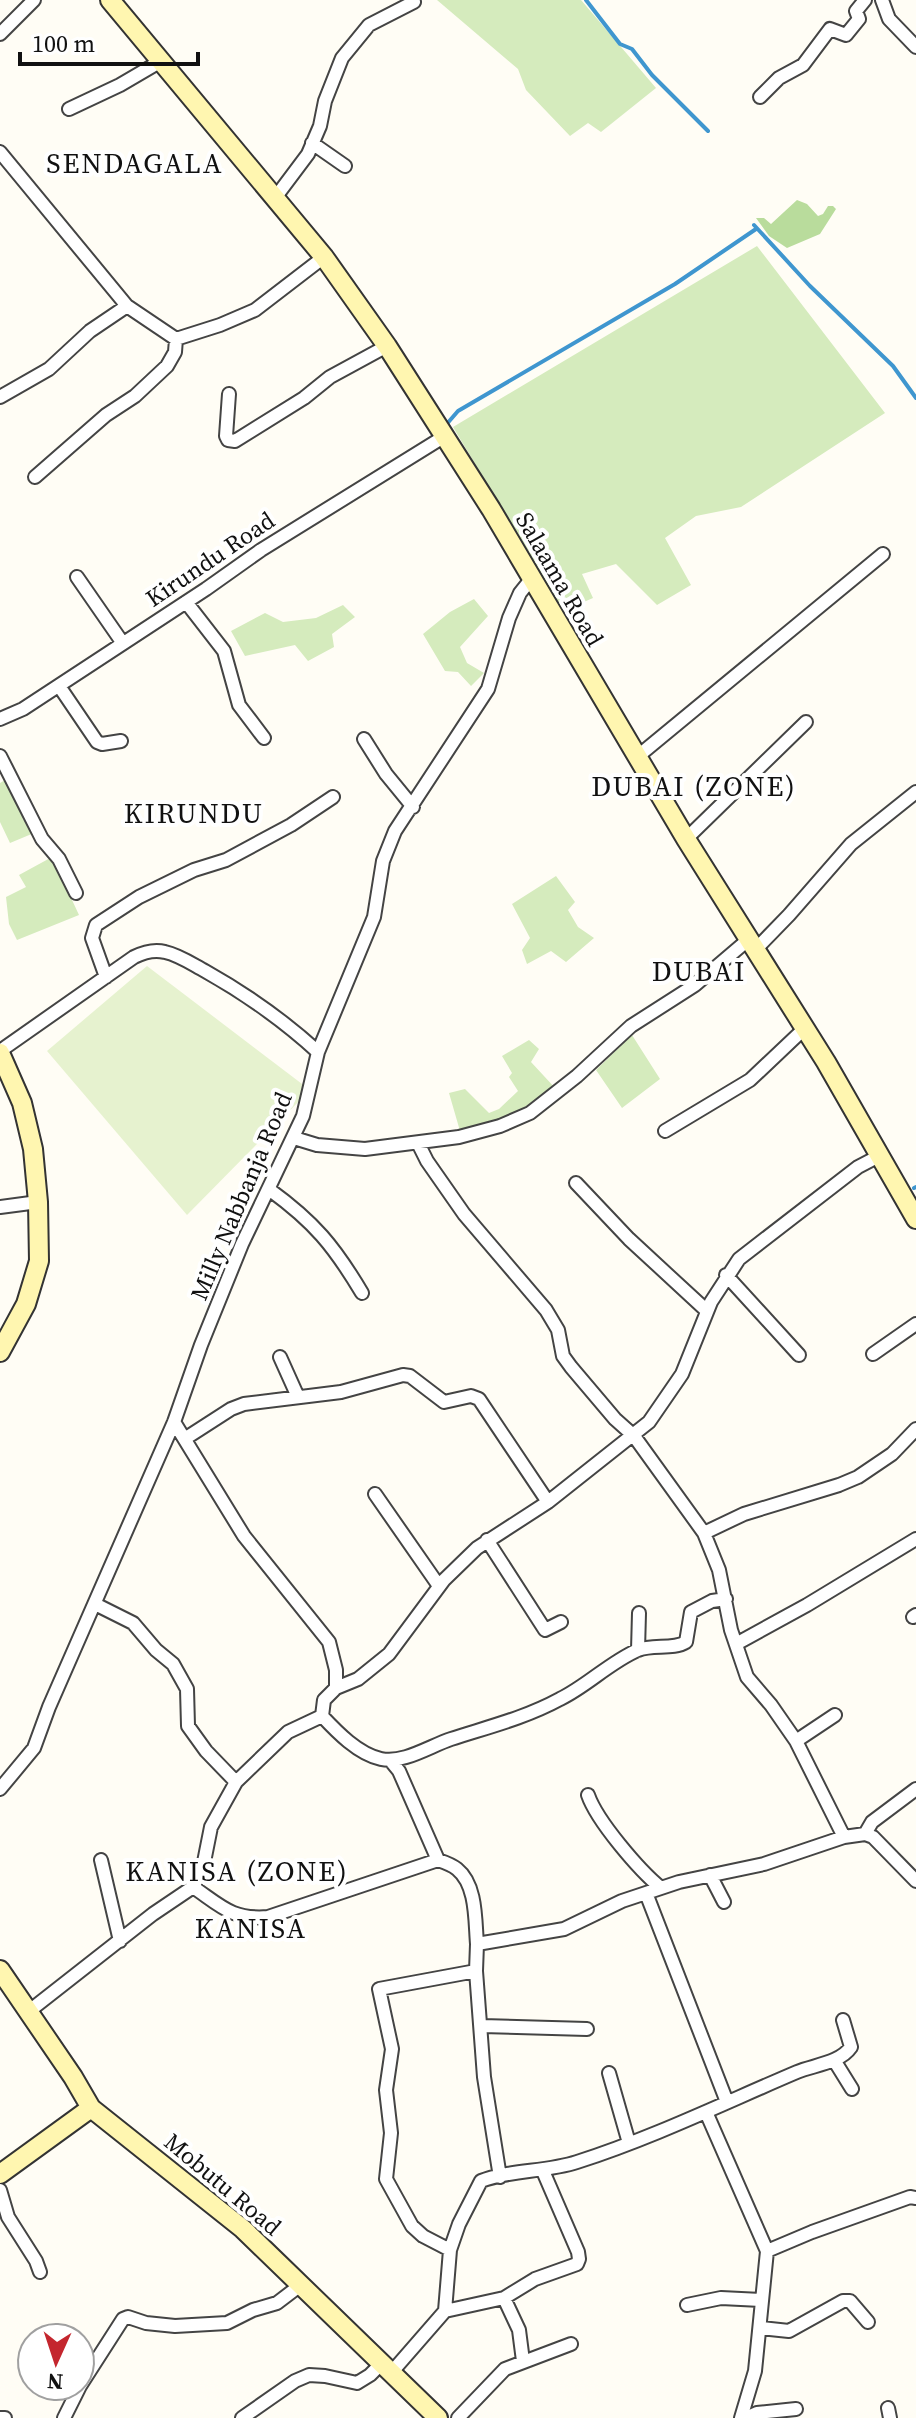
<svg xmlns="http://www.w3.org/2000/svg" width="916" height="2418" font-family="'Source Serif 4',serif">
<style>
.green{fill:#d5ebbd}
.forest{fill:#b9dc9c}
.pitch{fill:#e6f2cf}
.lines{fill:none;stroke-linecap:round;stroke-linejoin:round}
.stream{stroke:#3f96cf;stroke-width:4}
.street-casing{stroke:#444;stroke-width:16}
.secondary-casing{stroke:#333;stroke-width:22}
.street{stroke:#fff;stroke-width:12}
.secondary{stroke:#fff6b0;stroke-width:18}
.labels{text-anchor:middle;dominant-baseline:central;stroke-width:8;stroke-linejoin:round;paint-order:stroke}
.street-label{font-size:24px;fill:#111;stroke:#fff}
.quarter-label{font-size:28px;letter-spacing:2px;fill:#111;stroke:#fff}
</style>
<rect width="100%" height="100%" fill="#fffdf5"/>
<path class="green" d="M 437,0 L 581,0 L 656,88 L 601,132 L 588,123 L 570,136 L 526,90 L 518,69 Z
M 757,246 L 885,413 L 741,507 L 696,516 L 665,538 L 691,585 L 657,605 L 616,564 L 582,574 L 593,598 L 563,611 L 453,427 Z
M 474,599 L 488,616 L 460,647 L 467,663 L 484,673 L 471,686 L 458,672 L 445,671 L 423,634 L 450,612 Z
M 343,605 L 355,617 L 332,634 L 334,647 L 308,661 L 295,645 L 245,656 L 231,631 L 265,613 L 283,622 L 316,618 Z
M 5,780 L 21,808 L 23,820 L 29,820 L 34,833 L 10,843 L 0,822 L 0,783 Z
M 52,857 L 79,915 L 17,940 L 9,924 L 6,897 L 26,887 L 19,875 Z
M 556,876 L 575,902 L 568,910 L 578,927 L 594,938 L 566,962 L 551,951 L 527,964 L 522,950 L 530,938 L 512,904 Z
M 632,1035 L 660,1079 L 622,1108 L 596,1070 Z
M 529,1040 L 539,1049 L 531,1062 L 556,1089 L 527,1111 L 460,1131 L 449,1093 L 465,1089 L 489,1113 L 499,1109 L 518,1091 L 509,1077 L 512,1073 L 502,1056 Z"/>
<path class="forest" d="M 797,200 L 807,204 L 818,216 L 823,214 L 828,206 L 833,206 L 836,209 L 820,234 L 787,248 L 769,236 L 756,218 L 764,218 L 771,224 Z"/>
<path class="pitch" d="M 147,966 L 310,1090 L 187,1215 L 47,1051 Z"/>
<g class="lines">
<path class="stream" d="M 586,0 L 620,44 L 632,49 L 652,75 L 708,131
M 754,225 L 810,286 L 893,366 L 916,398
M 445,426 L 458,411 L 675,284 L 756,229
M 914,1188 L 916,1187"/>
<defs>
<path id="street" d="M 882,0 L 889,19 L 916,47
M 0,34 L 34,0
M 760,97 L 779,78 L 803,65 L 830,29 L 846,35 L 859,19 L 856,11 L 865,0
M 69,109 L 120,85 L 161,61
M 312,143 L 345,166
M 0,152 L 127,306
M 275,198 L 308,154 L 320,126 L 325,101 L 342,58 L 369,25 L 414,2 L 413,0
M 229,394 L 226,436 L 228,440 L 235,441 L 304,398 L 330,377 L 387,346
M 0,397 L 49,369 L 90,331 L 127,306 L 176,339 L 220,325 L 255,310 L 324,257
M 35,477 L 106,415 L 135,396 L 167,366 L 175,352 L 176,339
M 77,577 L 122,642
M 186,602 L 224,651 L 239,705 L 264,738
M 59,686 L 97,742 L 102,744 L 121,741
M 0,719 L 23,709 L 206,589 L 261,550 L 445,436
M 364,739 L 386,774 L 413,807
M 0,756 L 42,839 L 59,859 L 76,893
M 637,757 L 883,554
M 686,839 L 806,722
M 756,949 L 789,915 L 851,844 L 916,792
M 106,977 L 92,938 L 96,925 L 139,897 L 194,870 L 226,860 L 291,825 L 333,797
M 0,1051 L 134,957 C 144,952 154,949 165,952 C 179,955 192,964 205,971 C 246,994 283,1020 318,1052
M 665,1131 L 750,1080 L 805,1028
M 294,1138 L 317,1145 L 365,1149 L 459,1137 L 500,1126 L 530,1113 L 577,1076 L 631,1026 L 695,985 L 749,939
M 418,1143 L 427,1161 L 464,1214 L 546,1310 L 558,1330 L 563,1356 L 571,1367 L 615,1419 L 634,1436 L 704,1533 L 719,1570 L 731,1630 L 747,1677 L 771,1705 L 796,1741 L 844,1837
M 576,1183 L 629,1239 L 707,1311
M 270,1190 C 314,1222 334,1246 362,1293
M 0,1207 L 38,1202
M 726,1275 L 799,1355
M 873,1354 L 916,1324
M 280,1357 L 298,1397
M 174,1422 L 244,1536 L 329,1642 L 336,1670 L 336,1688 L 324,1700 L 322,1716 C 337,1732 358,1754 381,1759 C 403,1764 430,1746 451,1739 C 488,1727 525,1718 560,1699 C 587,1686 610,1662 638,1650 C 653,1644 673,1650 686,1642 L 691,1612 L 712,1601 L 726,1599
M 186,1438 L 231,1409 L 244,1404 L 341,1392 L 403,1375 L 410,1376 L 444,1402 L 471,1396 L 479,1399 L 548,1502
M 375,1494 L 439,1586
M 704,1533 L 744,1514 L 839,1485 L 858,1477 L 892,1454 L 916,1429
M 487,1540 L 545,1630 L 561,1622
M 95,1604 L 133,1623 L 156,1650 L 173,1664 L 187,1689 L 188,1726 L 206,1751 L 236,1782
M 913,1617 L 916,1615
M 736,1644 L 807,1605 L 916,1539
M 638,1650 L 639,1613
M 336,1688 L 358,1679 L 389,1654 L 444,1580 L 477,1548 L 548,1502 L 649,1422 L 682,1374 L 711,1302 L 739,1259 L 858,1167 L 881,1155
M 796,1741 L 835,1715
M 390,1760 L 399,1771 L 438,1860 C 444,1862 452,1865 457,1869 C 477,1885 475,1921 477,1944
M 0,1789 L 34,1748 L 49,1707 L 174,1422 L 201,1345 L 242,1244 L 303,1116 L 318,1052 L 374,917 L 383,861 L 395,831 L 488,689 L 509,618 L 520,593 L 532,578
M 588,1795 C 597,1821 639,1870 661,1888
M 865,1834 L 872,1822 L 916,1789
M 101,1860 L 120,1941
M 710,1875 L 724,1902
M 193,1887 C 221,1906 232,1920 268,1917 L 438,1860
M 646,1893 L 727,2102
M 28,2012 L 153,1914 L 193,1887 L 203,1867 L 211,1827 L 236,1782 L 288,1732 L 322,1716
M 482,2026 L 587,2029
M 834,2060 L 852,2089
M 609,2073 L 629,2143
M 706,2112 L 767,2251 L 755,2371 L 741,2418
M 500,2177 L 484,2077 L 476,1971 L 477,1944 L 564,1929 L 622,1901 L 679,1882 L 764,1864 L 844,1837 L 865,1834 L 873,1837 L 916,1881
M 0,2190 L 8,2217 L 36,2261 L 40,2272
M 450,2250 L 459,2224 L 481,2181 C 508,2170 547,2172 577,2162 C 652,2138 724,2103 797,2072 C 814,2065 840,2063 851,2047 L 843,2020
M 767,2251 L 812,2232 L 910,2197 L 916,2198
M 504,2298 L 519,2330 L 523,2361
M 687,2305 L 721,2298 L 761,2300
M 445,2311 L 450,2250 L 423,2236 L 412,2226 L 386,2179 L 391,2133 L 386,2090 L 392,2049 L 379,1989 L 476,1971
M 761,2328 L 789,2331 L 843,2301 L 850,2301 L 868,2322
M 391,2373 L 445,2311 L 504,2298 L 535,2279 L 577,2264 L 579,2259 L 578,2252 L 543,2171
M 80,2386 L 123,2319 L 128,2317 L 146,2323 L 175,2326 L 227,2323 L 253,2310 L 277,2303 L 302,2284
M 888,2408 L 890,2418
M 0,2418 L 5,2418
M 64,2418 L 80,2386
M 242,2418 L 295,2381 L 309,2375 L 325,2376 L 357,2383 L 370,2375 L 382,2363
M 458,2418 L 505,2369 L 571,2344
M 746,2418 L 757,2413 L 796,2409"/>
<path id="secondary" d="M 110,0 L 324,257 L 387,346 L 491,509 L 686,839 L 826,1062 L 916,1219
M 0,1053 L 22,1103 L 33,1149 L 38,1202 L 39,1261 L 26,1304 L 0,1352
M 0,1970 L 73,2077 L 91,2108 L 243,2229 L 438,2418
M 0,2174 L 91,2108"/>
</defs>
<use href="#street" class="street-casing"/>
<use href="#secondary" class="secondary-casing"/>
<use href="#street" class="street"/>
<use href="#secondary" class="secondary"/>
</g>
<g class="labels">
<g class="street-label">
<text transform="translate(210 559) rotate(-34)">Kirundu Road</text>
<text transform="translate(560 579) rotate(60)">Salaama Road</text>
<text transform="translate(241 1196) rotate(-67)">Milly Nabbanja Road</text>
<text transform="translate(223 2184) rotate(40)">Mobutu Road</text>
</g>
<g class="quarter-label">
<text x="135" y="163">SENDAGALA</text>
<text x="694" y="786">DUBAI (ZONE)</text>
<text x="194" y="813">KIRUNDU</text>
<text x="699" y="971">DUBAI</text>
<text x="237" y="1871">KANISA (ZONE)</text>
<text x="251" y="1928">KANISA</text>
</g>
</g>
<g transform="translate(56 2362) rotate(183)"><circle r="38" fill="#ffffff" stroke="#a0a0a0" stroke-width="2"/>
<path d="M0-6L14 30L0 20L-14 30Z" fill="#c4262e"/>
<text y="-12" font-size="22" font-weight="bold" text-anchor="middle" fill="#111111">N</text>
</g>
<path d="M20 52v12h178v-12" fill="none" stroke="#111111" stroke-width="4"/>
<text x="32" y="52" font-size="24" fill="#111111" stroke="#ffffff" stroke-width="6" paint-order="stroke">100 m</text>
</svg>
